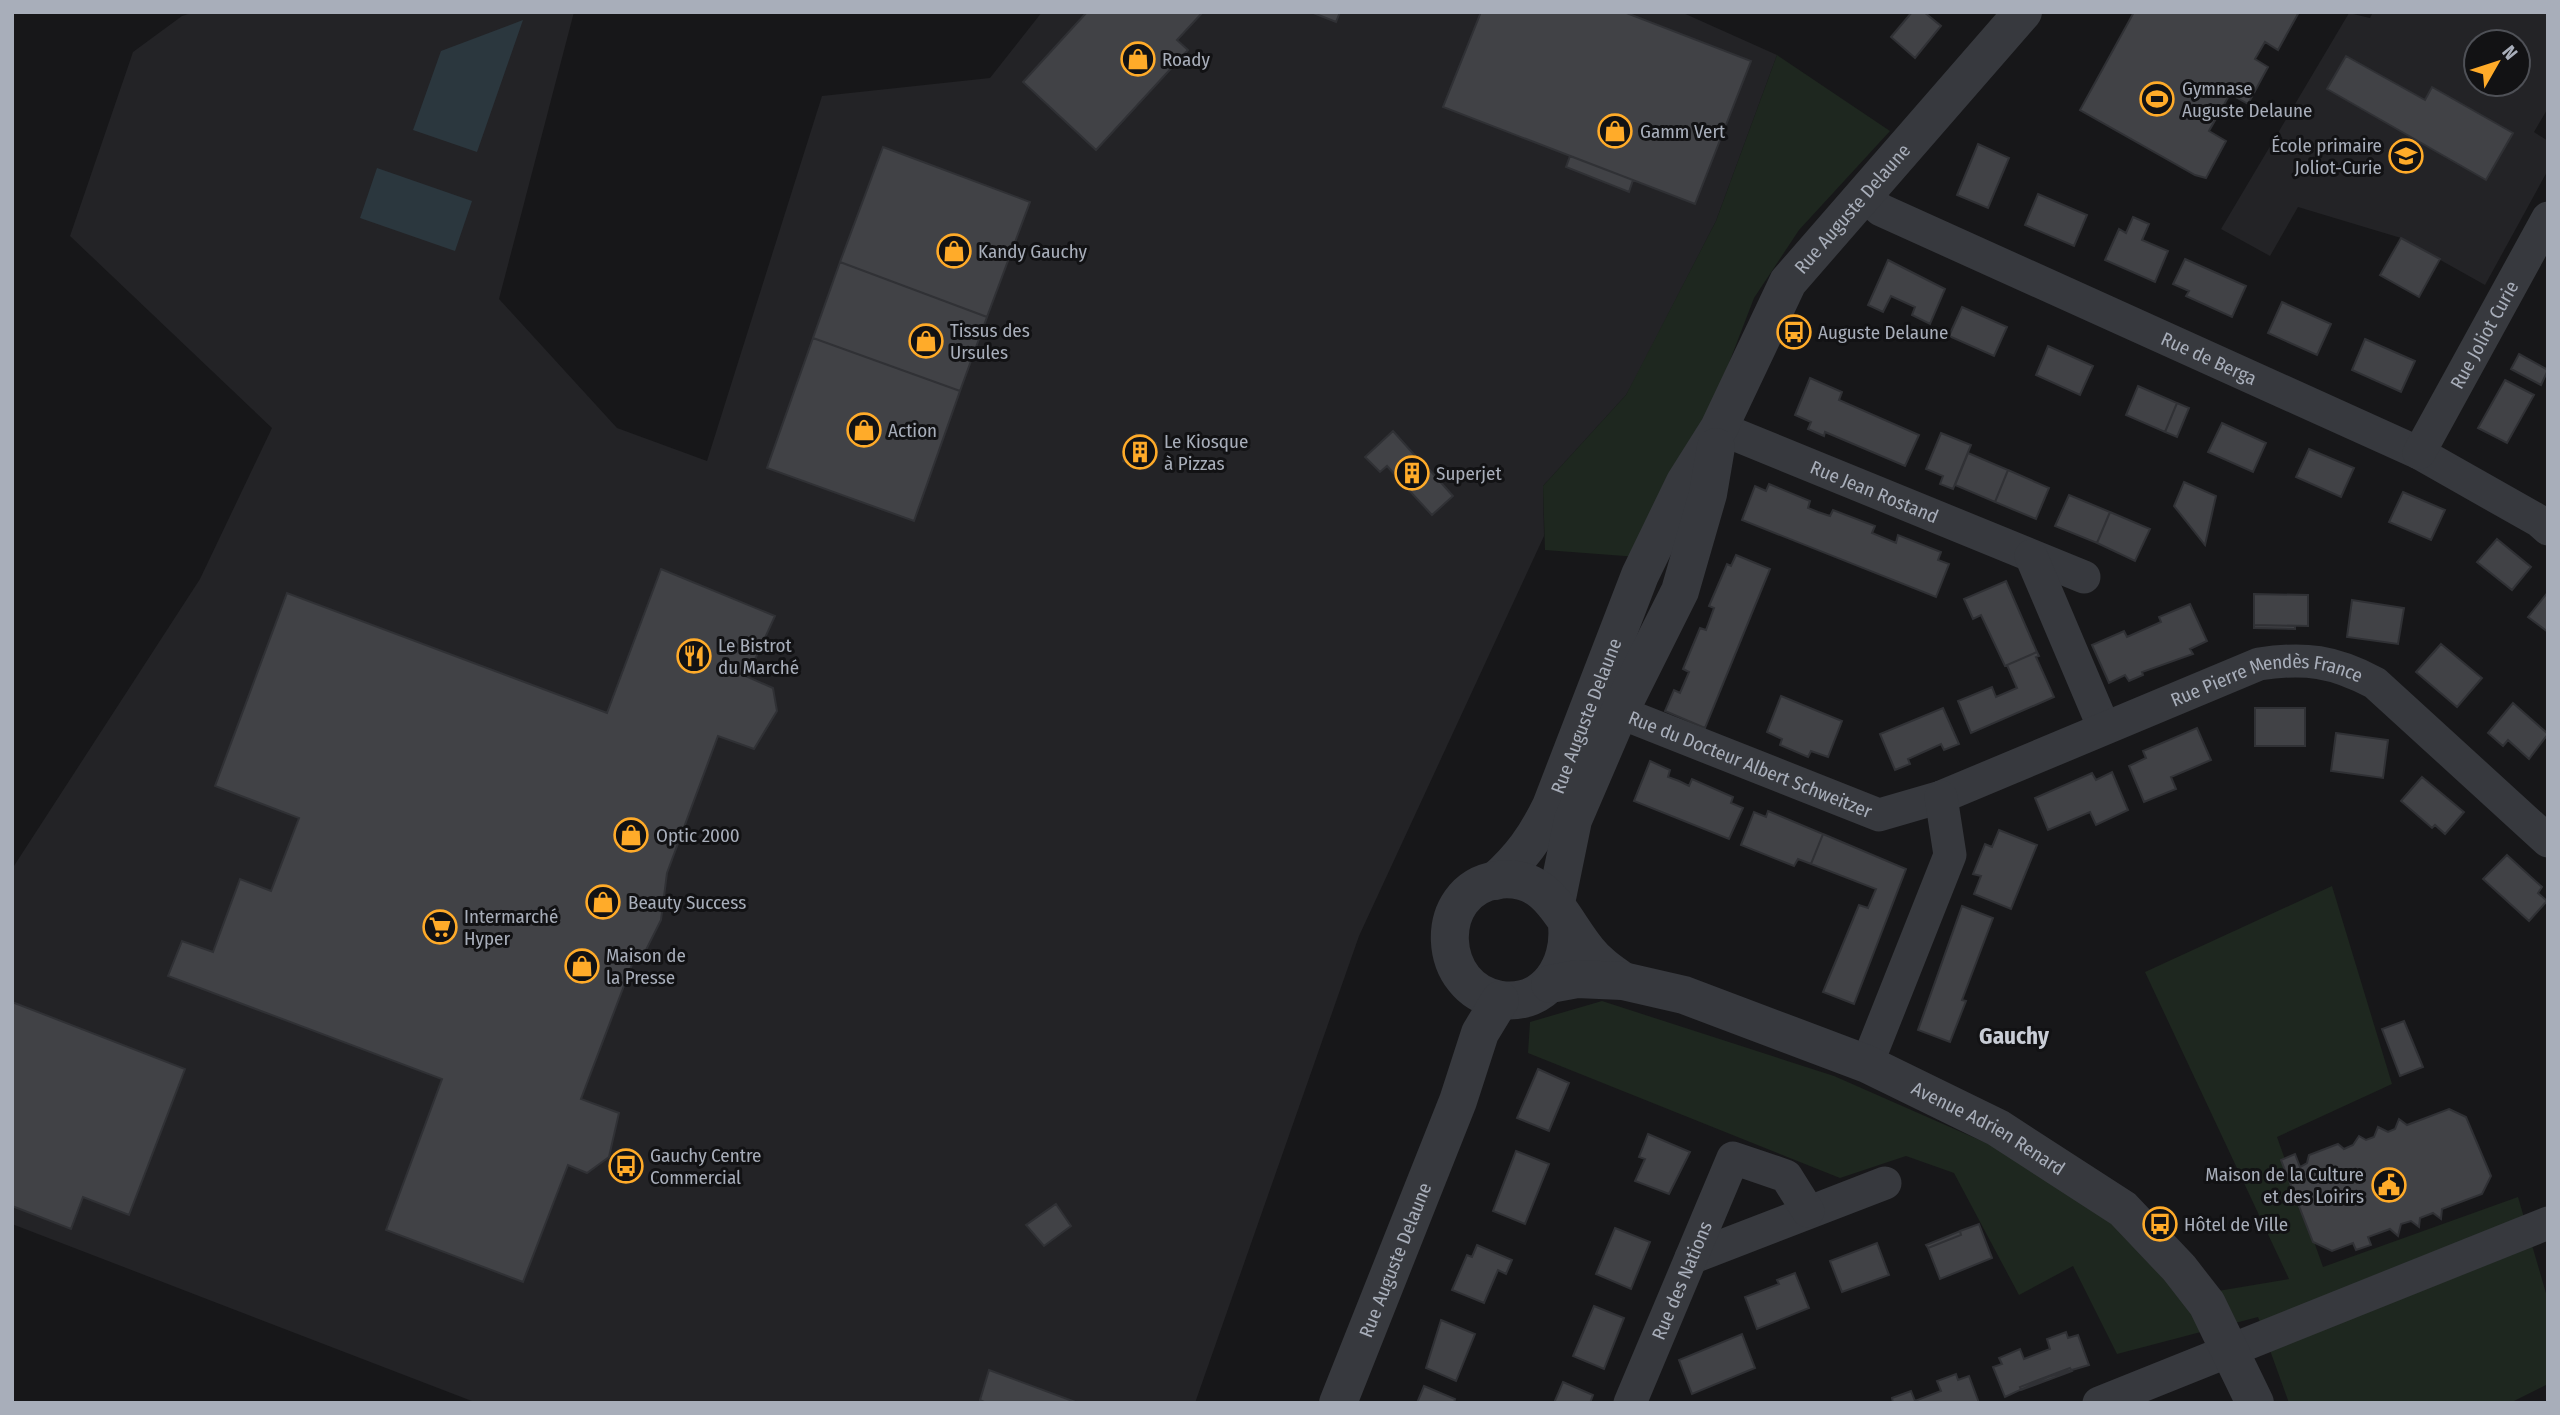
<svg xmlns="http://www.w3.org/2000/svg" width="2560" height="1415" font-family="'Fira Sans Condensed',sans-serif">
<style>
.built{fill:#232326;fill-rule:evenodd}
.green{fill:#1e271f}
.water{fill:#2b373e}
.building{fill:#414246;stroke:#303135;stroke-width:2}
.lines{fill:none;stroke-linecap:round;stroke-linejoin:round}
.minor{stroke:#37393e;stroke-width:33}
.tertiary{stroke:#37393e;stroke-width:38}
.labels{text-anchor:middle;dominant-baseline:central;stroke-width:6;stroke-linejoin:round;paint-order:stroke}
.poi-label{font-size:19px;fill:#a8aeba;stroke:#121214;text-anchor:start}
.street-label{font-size:19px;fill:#a8aeba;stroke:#121214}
.quarter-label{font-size:23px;font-weight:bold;fill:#c9cdd6;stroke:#121214}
</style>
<rect width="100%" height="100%" fill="#171719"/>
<path class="built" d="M 195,12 L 574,12 L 499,299 L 617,428 L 707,461 L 822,96 L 990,78 L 1042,12 L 1681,12 L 1777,55 L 1716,221 L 1635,379 L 1626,395 L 1543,486 L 1544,536 L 1359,936 L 1195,1403 L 477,1403 L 12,1224 L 12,869 L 200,579 L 272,428 L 70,236 L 133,52 L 182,16 Z
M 2373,12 L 2548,12 L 2548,108 L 2534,132 L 2548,141 L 2548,170 L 2485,285 L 2401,238 L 2298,207 L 2270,256 L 2221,229 L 2349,13 L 2370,18 ZM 2476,42 L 2518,42 L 2518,84 L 2476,84 Z"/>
<path class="green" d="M 1777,55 L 1890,131 L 1799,230 L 1754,298 L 1699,441 L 1638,557 L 1545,550 L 1543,486 L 1626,395 L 1716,221 Z
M 2332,886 L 2392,1084 L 2277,1137 L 2323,1267 L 2518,1197 L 2548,1300 L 2548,1384 L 2510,1403 L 2289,1403 L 2258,1317 L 2117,1354 L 2073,1266 L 2019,1295 L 1954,1173 L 1906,1156 L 1840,1178 L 1528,1053 L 1530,1022 L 1602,1001 L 1834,1076 L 2009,1153 L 2103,1211 L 2188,1296 L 2289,1279 L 2145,972 Z"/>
<path class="water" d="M 523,20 L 477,152 L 413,130 L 441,51 Z
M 377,168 L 472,201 L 455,251 L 360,218 Z"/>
<path class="building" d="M 1087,12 L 1203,12 L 1177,40 L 1188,50 L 1096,150 L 1023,82 Z
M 1311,12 L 1340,12 L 1336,22 Z
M 1481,12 L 1624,12 L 1751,61 L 1695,204 L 1443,107 Z
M 1912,12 L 1924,12 L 1941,26 L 1915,58 L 1891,37 Z
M 2134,12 L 2299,12 L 2278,50 L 2265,42 L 2255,59 L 2268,67 L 2248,104 L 2230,94 L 2209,131 L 2226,141 L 2206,178 L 2195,175 L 2080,110 Z
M 2346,56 L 2425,100 L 2432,87 L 2513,133 L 2486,180 L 2327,89 Z
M 1978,144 L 2009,158 L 1988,208 L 1957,195 Z
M 883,147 L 1030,202 L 987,317 L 840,262 Z
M 1570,156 L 1633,180 L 1629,192 L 1566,167 Z
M 2038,194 L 2087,215 L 2074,246 L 2025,225 Z
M 2133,217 L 2149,224 L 2142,240 L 2168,251 L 2155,282 L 2105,260 L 2119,229 L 2126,233 Z
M 2401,238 L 2440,259 L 2419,297 L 2380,275 Z
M 2185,259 L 2246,286 L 2232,317 L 2186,296 L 2189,291 L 2173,284 Z
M 1888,260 L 1945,289 L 1930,324 L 1912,315 L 1915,307 L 1891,296 L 1883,312 L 1868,305 Z
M 840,262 L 987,317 L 960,391 L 813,338 Z
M 2282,302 L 2331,324 L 2317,355 L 2268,333 Z
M 1962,307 L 2007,327 L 1994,356 L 1949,336 Z
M 813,338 L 960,391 L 914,521 L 767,468 Z
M 2365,339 L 2415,361 L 2401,392 L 2352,370 Z
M 2048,346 L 2093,366 L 2080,395 L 2036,375 Z
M 2519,354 L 2548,370 L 2541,385 L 2511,369 Z
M 1810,378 L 1842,392 L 1839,400 L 1919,435 L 1905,466 L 1825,432 L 1824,436 L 1808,429 L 1811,422 L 1795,415 Z
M 2505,380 L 2534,395 L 2507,443 L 2478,428 Z
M 2138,386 L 2177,403 L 2165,432 L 2126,415 Z
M 2177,403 L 2189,408 L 2177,437 L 2165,432 Z
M 2222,423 L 2266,443 L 2253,472 L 2208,452 Z
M 1393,431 L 1419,460 L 1398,478 L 1387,466 L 1380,472 L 1365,457 Z
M 1941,433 L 1971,445 L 1953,489 L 1940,484 L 1943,476 L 1926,469 Z
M 1136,434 L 1156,443 L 1145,469 L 1123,461 Z
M 2309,449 L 2354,468 L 2341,497 L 2296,477 Z
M 1968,453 L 2008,470 L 1995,502 L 1955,485 Z
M 1417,461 L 1424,469 L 1407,484 L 1400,477 Z
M 1427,467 L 1453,496 L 1432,515 L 1406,487 Z
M 2008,470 L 2049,488 L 2036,519 L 1995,502 Z
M 2184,482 L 2216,496 L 2205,545 L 2174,506 Z
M 1769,484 L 1810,501 L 1808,508 L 1818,512 L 1830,516 L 1833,510 L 1875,526 L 1872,533 L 1896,543 L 1898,535 L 1941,552 L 1938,560 L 1949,564 L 1936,597 L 1742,520 L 1755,486 L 1766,491 Z
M 2403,492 L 2445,510 L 2431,540 L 2389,522 Z
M 2069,495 L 2110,512 L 2097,543 L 2055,526 Z
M 2110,512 L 2150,529 L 2135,561 L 2097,543 Z
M 2497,539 L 2531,567 L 2512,590 L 2477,562 Z
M 1736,555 L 1770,569 L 1705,728 L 1665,711 L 1674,690 L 1680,693 L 1689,672 L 1683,669 L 1700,628 L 1706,630 L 1714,608 L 1709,606 L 1727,564 L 1731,566 Z
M 661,569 L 775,616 L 753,664 L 745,661 L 741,674 L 773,688 L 777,711 L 754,749 L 718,736 L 667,873 L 661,920 L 646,950 L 633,962 L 581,1099 L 619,1113 L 609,1157 L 587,1173 L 568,1165 L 523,1282 L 386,1230 L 442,1079 L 168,976 L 182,941 L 213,952 L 240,879 L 271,891 L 299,818 L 215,786 L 287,593 L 607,713 Z
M 2006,581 L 2037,652 L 2005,666 L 1981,615 L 1973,619 L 1964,599 Z
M 2548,592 L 2548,632 L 2528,617 Z
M 2254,594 L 2308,595 L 2308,626 L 2254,625 Z
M 2352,600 L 2404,608 L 2398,644 L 2347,637 Z
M 2190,604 L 2207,641 L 2190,649 L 2193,654 L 2142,672 L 2143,675 L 2129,681 L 2125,675 L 2109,683 L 2092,645 L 2124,631 L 2127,637 L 2161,622 L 2159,617 Z
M 2254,625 L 2295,626 L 2295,629 L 2254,628 Z
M 2441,644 L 2482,678 L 2457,707 L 2416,672 Z
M 2037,652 L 2039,656 L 2036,657 L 2054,697 L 1971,733 L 1958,701 L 1992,687 L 1996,697 L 2017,688 L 2007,665 Z
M 1781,696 L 1842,721 L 1828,757 L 1811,751 L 1808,757 L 1780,745 L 1782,739 L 1767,732 Z
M 2513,703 L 2548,734 L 2529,759 L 2508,740 L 2503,746 L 2488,733 Z
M 1943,708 L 1959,744 L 1944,750 L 1941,744 L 1908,759 L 1910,764 L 1895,770 L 1880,734 Z
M 2255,708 L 2305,708 L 2305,746 L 2255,746 Z
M 2197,728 L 2211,760 L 2171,777 L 2176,789 L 2144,802 L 2129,766 L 2146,758 L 2143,751 Z
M 2336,733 L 2388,740 L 2383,778 L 2331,771 Z
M 1650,761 L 1670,770 L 1668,777 L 1679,781 L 1689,786 L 1692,779 L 1733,797 L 1731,803 L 1743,808 L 1729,839 L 1634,801 Z
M 2112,772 L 2128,810 L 2096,825 L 2090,812 L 2048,830 L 2035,798 L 2092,773 L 2096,780 Z
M 2422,777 L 2464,812 L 2445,834 L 2435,825 L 2432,828 L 2401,801 Z
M 1768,811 L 1823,834 L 1811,864 L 1798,859 L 1794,866 L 1741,845 L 1754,812 L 1766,817 Z
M 1999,830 L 2037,845 L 2011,909 L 1974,894 L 1981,876 L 1973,874 L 1985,844 L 1992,847 Z
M 1823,834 L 1906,869 L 1854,1004 L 1823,992 L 1859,905 L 1868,908 L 1876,889 L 1811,864 Z
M 2507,855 L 2542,887 L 2538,893 L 2547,901 L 2529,921 L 2483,879 Z
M 1962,906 L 1993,918 L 1962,1000 L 1966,1001 L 1950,1042 L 1918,1030 Z
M 12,1002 L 185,1069 L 129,1215 L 83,1197 L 71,1229 L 12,1206 Z
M 2404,1021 L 2423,1067 L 2400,1076 L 2382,1029 Z
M 1538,1069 L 1569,1083 L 1549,1131 L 1517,1118 Z
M 2449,1109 L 2466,1117 L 2491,1176 L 2482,1194 L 2442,1209 L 2441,1219 L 2433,1213 L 2420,1218 L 2419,1227 L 2411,1221 L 2401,1224 L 2398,1236 L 2390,1229 L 2368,1237 L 2371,1245 L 2356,1250 L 2353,1243 L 2332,1251 L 2313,1242 L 2281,1160 L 2295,1154 L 2300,1167 L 2307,1163 L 2309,1155 L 2338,1144 L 2344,1149 L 2353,1145 L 2359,1136 L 2366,1140 L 2374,1137 L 2378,1127 L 2388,1132 L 2395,1129 L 2399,1119 L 2407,1125 Z
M 1648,1134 L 1690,1152 L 1669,1194 L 1635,1181 L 1645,1159 L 1639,1157 Z
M 1516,1151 L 1549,1164 L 1525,1224 L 1493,1211 Z
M 1056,1204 L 1071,1226 L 1044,1246 L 1026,1225 Z
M 1979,1224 L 1992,1258 L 1940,1279 L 1928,1248 L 1961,1235 L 1960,1231 Z
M 1615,1228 L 1650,1242 L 1631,1289 L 1596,1274 Z
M 1960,1231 L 1961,1235 L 1928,1248 L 1926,1245 Z
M 1877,1243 L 1889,1275 L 1842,1292 L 1830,1261 Z
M 1477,1245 L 1512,1260 L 1506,1274 L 1498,1270 L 1484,1303 L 1452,1290 L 1467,1255 L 1472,1257 Z
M 1795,1273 L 1809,1308 L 1757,1329 L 1745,1297 L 1779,1284 L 1777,1280 Z
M 1594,1306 L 1624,1318 L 1604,1369 L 1573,1356 Z
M 1441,1320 L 1475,1334 L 1456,1381 L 1426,1368 Z
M 2066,1332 L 2068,1338 L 2078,1335 L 2089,1365 L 2048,1377 L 2005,1397 L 1993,1367 L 2002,1364 L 1999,1358 L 2020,1349 L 2024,1359 L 2050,1349 L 2047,1339 Z
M 1742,1334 L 1755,1368 L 1692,1394 L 1679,1360 Z
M 2070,1368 L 2072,1371 L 2021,1390 L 2020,1387 Z
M 989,1370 L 1078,1403 L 986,1403 L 980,1400 Z
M 1956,1374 L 1958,1380 L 1969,1376 L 1979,1403 L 1893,1403 L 1892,1398 L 1911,1391 L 1915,1401 L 1941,1391 L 1937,1381 Z
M 1563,1382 L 1593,1395 L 1590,1403 L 1554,1403 Z
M 1424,1386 L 1455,1399 L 1454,1403 L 1417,1403 Z"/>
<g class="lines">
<g class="minor">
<path id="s1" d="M 1864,196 L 1881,210 L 2419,453 L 2539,521 L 2548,529"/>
<path id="s2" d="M 1719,428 L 2084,577"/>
<path id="s3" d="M 2419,453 L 2548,218"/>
<path d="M 2031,556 L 2104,728"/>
<path id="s4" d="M 1596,703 L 1879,815 L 1941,797 L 2259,664 C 2305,657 2334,661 2375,683 L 2548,841"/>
<path d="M 1867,1064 L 1950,855 L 1941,797"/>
<path d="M 1691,1258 L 1885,1183"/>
<path id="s5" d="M 1630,1403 L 1733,1158 L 1786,1176 L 1808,1211"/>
<path d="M 2099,1403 L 2548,1223"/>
</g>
<g class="tertiary">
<path id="s6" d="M 1495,881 C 1521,858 1536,837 1551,806 L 1640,575 L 1685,482 L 1719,428 L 1788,282 L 2023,12"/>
<path d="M 1556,903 L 1573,820 L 1619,713 L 1680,591 L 1708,494 L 1716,447"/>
<path d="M 1567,925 C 1571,965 1546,1006 1501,1000 C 1436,991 1431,890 1497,880 C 1548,873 1561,918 1587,950 C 1597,963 1610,972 1623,981"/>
<path id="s7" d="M 1550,984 L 1577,979 L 1623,981 L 1684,995 L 1867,1064 L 1998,1128 L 2123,1209 L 2179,1268 L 2207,1304 L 2255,1403"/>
<path id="s8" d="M 1338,1403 L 1458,1101 L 1480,1033 L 1500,1000"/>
</g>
</g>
<defs>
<symbol id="shop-ring" viewBox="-11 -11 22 22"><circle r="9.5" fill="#121214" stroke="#ffab29" stroke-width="1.5"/><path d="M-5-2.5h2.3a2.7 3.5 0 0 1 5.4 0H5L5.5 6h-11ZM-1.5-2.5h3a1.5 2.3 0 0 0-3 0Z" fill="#ffab29"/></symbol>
<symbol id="stadium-ring" viewBox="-11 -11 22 22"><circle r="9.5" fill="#121214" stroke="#ffab29" stroke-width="1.5"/><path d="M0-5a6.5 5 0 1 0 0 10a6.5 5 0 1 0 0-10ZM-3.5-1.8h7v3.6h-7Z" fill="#ffab29"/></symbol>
<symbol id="school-ring" viewBox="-11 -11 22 22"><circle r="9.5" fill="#121214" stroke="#ffab29" stroke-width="1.5"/><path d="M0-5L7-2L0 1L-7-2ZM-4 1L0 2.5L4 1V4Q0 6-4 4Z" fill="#ffab29"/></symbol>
<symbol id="bus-ring" viewBox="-11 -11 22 22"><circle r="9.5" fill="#121214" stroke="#ffab29" stroke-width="1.5"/><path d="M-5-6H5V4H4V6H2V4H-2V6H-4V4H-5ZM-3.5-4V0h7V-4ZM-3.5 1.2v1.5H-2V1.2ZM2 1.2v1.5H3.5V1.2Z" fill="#ffab29"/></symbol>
<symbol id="building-ring" viewBox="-11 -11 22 22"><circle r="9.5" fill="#121214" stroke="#ffab29" stroke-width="1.5"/><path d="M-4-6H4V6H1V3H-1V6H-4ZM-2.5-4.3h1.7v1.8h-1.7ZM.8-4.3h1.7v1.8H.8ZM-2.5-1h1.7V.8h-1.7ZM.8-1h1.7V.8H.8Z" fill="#ffab29"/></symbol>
<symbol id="restaurant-ring" viewBox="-11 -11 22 22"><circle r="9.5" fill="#121214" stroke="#ffab29" stroke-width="1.5"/><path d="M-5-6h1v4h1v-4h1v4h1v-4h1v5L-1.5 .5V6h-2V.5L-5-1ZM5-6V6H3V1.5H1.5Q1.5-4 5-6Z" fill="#ffab29"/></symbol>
<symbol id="supermarket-ring" viewBox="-11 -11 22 22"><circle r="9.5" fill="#121214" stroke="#ffab29" stroke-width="1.5"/><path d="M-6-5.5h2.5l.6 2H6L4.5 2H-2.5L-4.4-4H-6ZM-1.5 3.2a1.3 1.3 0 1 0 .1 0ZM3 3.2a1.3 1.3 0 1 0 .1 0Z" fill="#ffab29"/></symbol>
<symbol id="civic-ring" viewBox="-11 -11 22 22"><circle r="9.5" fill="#121214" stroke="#ffab29" stroke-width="1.5"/><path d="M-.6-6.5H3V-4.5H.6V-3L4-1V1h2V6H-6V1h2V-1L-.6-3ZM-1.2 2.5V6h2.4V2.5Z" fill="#ffab29"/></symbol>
</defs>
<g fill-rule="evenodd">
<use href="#shop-ring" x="1119" y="40" width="38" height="38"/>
<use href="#stadium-ring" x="2138" y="80" width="38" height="38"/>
<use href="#shop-ring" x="1596" y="112" width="38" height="38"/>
<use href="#school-ring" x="2387" y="137" width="38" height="38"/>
<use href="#shop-ring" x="935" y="232" width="38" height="38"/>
<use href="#bus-ring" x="1775" y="313" width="38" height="38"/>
<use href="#shop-ring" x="907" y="322" width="38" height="38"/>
<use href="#shop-ring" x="845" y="411" width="38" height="38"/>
<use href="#building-ring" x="1121" y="433" width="38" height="38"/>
<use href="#building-ring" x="1393" y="454" width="38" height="38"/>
<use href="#restaurant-ring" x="675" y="637" width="38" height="38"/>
<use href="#shop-ring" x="612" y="816" width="38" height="38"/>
<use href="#shop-ring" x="584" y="883" width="38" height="38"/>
<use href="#supermarket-ring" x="421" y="908" width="38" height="38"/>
<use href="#shop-ring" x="563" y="947" width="38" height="38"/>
<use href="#bus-ring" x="607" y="1147" width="38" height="38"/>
<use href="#civic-ring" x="2370" y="1166" width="38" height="38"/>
<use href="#bus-ring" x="2141" y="1205" width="38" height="38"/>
</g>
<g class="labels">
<g class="poi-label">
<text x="1162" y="59">Roady</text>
<text x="2182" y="88">Gymnase<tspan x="2182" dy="22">Auguste Delaune</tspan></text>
<text x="1640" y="131">Gamm Vert</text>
<text x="2382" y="145" text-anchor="end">École primaire<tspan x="2382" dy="22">Joliot-Curie</tspan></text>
<text x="978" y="251">Kandy Gauchy</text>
<text x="950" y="330">Tissus des<tspan x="950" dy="22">Ursules</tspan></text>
<text x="1818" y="332">Auguste Delaune</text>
<text x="888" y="430">Action</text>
<text x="1164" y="441">Le Kiosque<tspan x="1164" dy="22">à Pizzas</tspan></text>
<text x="1436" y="473">Superjet</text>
<text x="718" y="645">Le Bistrot<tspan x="718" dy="22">du Marché</tspan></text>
<text x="656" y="835">Optic 2000</text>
<text x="628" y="902">Beauty Success</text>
<text x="464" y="916">Intermarché<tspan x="464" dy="22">Hyper</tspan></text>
<text x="606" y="955">Maison de<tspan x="606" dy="22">la Presse</tspan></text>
<text x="650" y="1155">Gauchy Centre<tspan x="650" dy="22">Commercial</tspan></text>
<text x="2364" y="1174" text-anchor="end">Maison de la Culture<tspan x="2364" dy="22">et des Loirirs</tspan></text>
<text x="2184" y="1224">Hôtel de Ville</text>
</g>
<g class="street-label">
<text stroke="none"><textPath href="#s6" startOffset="768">Rue Auguste Delaune</textPath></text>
<text stroke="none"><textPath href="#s3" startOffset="135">Rue Joliot Curie</textPath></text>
<text stroke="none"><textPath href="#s1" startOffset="382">Rue de Berga</textPath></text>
<text stroke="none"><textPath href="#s2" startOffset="168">Rue Jean Rostand</textPath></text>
<text stroke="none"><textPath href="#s4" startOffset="719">Rue Pierre Mendès France</textPath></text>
<text stroke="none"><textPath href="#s6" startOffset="191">Rue Auguste Delaune</textPath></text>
<text stroke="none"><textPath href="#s4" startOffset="166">Rue du Docteur Albert Schweitzer</textPath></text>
<text stroke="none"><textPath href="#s7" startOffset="469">Avenue Adrien Renard</textPath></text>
<text stroke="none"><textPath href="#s8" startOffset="154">Rue Auguste Delaune</textPath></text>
<text stroke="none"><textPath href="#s5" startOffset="133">Rue des Nations</textPath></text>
</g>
<g class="quarter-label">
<text x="2014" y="1036">Gauchy</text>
</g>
</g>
<rect width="2560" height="1415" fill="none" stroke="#a8aeba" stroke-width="28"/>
<g transform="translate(2497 63) rotate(51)"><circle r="33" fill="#121214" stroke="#4e5056" stroke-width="2"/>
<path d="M0-5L12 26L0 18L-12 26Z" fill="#ffab29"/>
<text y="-10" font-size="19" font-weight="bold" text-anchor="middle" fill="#a8aeba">N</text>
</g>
</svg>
